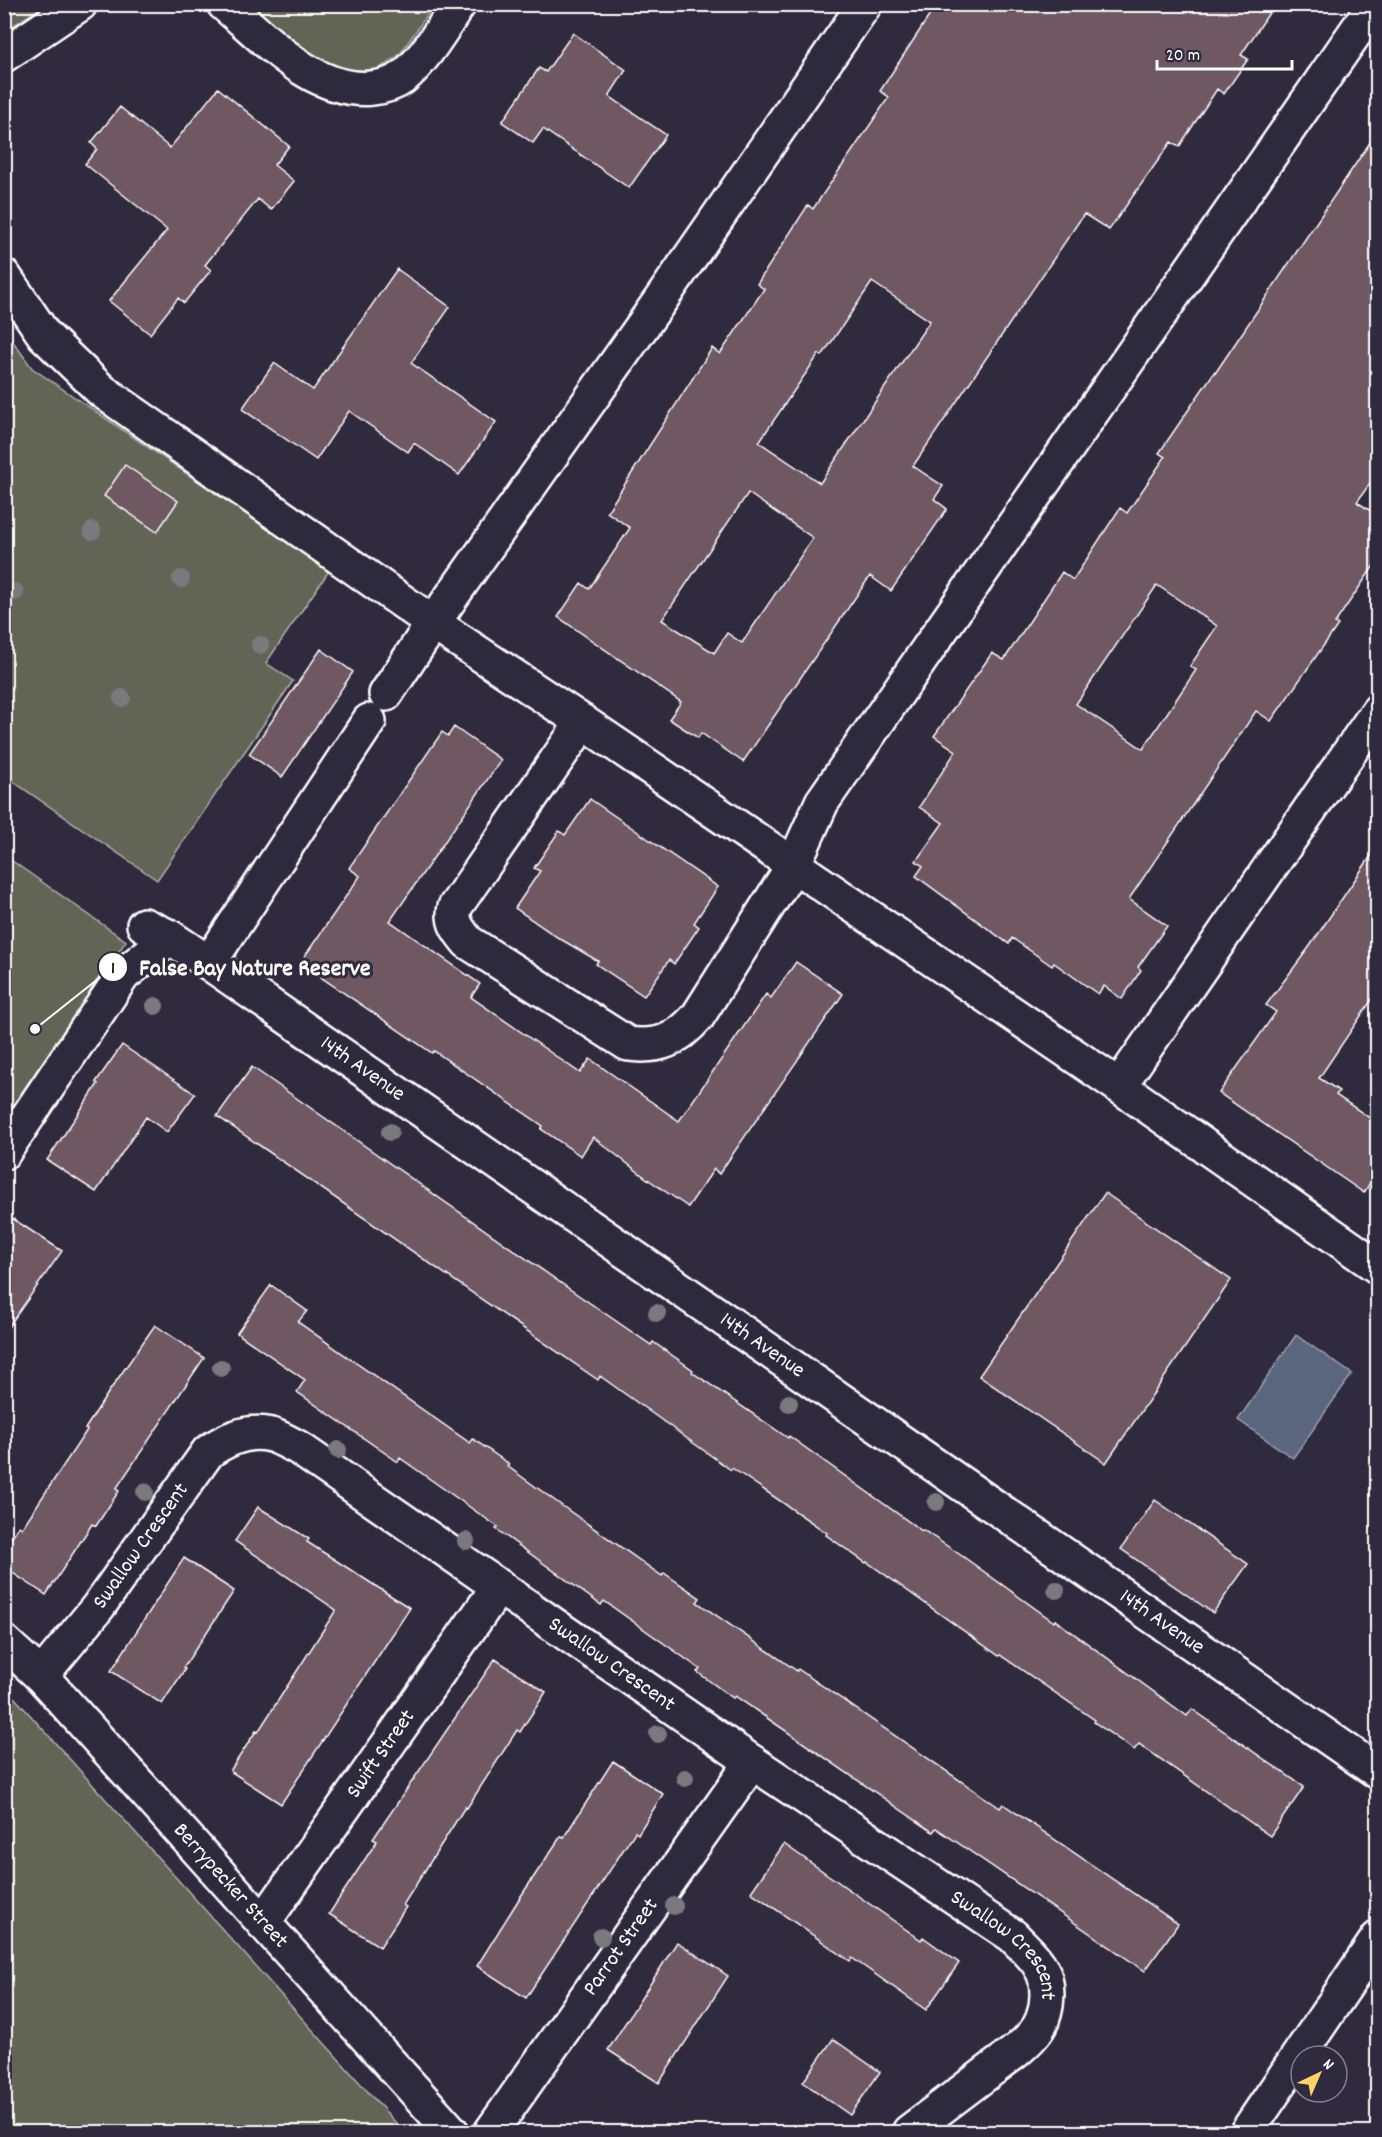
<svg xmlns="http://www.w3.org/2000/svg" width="1382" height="2137" font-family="Dekko,sans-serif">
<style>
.green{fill:#626557;stroke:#b0b2ab;stroke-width:1.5}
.water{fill:#5a667e;stroke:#9ca3b2;stroke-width:1.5}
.building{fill:#705862;stroke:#fff;stroke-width:1.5;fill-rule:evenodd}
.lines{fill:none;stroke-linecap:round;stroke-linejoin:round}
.street-casing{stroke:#fff;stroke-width:38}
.path{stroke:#fff;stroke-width:4;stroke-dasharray:4.5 4.5;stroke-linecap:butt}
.street{stroke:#2f2a3d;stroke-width:33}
.tree{fill:#7a797e}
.labels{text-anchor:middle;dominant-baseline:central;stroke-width:6;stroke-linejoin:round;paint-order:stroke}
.street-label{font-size:22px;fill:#fff;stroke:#2f2a3d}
.leader{fill:none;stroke:#fff;stroke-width:2}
.callout-dot{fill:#fff;stroke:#2f2a3d;stroke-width:2}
.mark-label{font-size:18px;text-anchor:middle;font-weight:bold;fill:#111}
.callout-label{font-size:24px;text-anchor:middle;font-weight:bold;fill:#fff;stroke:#2f2a3d;stroke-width:6;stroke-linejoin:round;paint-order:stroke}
</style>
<rect width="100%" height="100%" fill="#2f2a3d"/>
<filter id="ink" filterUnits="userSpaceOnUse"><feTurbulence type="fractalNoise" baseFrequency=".0167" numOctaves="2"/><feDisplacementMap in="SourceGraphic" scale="12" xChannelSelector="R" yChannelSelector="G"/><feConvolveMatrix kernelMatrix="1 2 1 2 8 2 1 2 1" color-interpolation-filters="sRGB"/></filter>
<g filter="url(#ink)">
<path class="green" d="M 5,4 L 44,4 L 44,5 L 5,31 Z
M 251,5 L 434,5 L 400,54 L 387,64 L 373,71 L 357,73 L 313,60 Z
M 4,329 L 32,368 L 329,571 L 266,663 L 293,681 L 157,880 L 5,776 Z
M 5,856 L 126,941 L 5,1117 Z
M 5,1687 L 404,2132 L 5,2132 Z"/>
<path class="water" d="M 1296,1335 L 1352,1374 L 1293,1458 L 1238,1420 Z"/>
<path class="building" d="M 937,4 L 1275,4 L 1241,55 L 1248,59 L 1224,94 L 1217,89 L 1179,147 L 1171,142 L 1109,230 L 1084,214 L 913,466 L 943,486 L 934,499 L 947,509 L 891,591 L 870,576 L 743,762 L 701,733 L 698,738 L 669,719 L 681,702 L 558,617 L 581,583 L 589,589 L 630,528 L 607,512 L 712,348 L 720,354 L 764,289 L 757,284 L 808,205 L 813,209 L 889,97 L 880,91 ZM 872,282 L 930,321 L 820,483 L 759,442 L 819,354 L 822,356 ZM 748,493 L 813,538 L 742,643 L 727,633 L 714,653 L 662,620 Z
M 573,33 L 626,70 L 609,96 L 666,135 L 629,188 L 543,129 L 533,143 L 502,122 L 539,68 L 546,72 Z
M 218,88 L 289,146 L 274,165 L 294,181 L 271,210 L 258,199 L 205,265 L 211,270 L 184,303 L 178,298 L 150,334 L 109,301 L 167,230 L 85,164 L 97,149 L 91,143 L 120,107 L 170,148 Z
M 1377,132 L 1377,473 L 1357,502 L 1377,515 L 1377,561 L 1335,623 L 1338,625 L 1271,721 L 1256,711 L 1129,899 L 1167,926 L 1138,967 L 1141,970 L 1122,999 L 1104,986 L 1098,994 L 1054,963 L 1052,966 L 1012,938 L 1009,944 L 916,876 L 923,866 L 916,861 L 943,823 L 919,807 L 956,751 L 934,736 L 992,653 L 1004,660 L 1062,572 L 1073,580 L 1120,508 L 1127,513 L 1165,457 L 1159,453 L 1215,371 L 1216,372 ZM 1157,585 L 1217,626 L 1190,666 L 1196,670 L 1143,749 L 1076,704 Z
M 397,269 L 450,307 L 411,363 L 496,422 L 459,475 L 414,443 L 408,452 L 349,411 L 316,460 L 242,409 L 274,363 L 313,390 Z
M 125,465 L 178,501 L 157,532 L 104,496 Z
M 321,649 L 353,672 L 282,777 L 249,754 Z
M 454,727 L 501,760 L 390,921 L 480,984 L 471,997 L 544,1048 L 580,1073 L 590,1059 L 679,1121 L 766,994 L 771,998 L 796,962 L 843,994 L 719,1174 L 714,1169 L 688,1207 L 646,1178 L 593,1137 L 581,1156 L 541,1129 L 543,1126 L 434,1051 L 432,1053 L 300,963 L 360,876 L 349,868 L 442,732 L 448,736 Z
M 590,799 L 718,887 L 694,923 L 699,927 L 674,964 L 669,960 L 644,996 L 596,964 L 598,961 L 557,937 L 515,908 L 540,871 L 534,868 L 559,831 L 565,835 Z
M 1377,847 L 1377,992 L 1319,1078 L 1339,1091 L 1336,1095 L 1377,1123 L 1377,1171 L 1364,1193 L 1219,1093 L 1276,1012 L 1266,1005 L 1310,946 Z
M 122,1045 L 195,1094 L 167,1132 L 146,1117 L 96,1192 L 47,1160 L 98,1084 L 96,1082 Z
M 252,1067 L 568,1288 L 651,1345 L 653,1342 L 693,1370 L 692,1372 L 788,1438 L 789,1436 L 922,1531 L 923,1530 L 965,1558 L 1054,1622 L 1055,1620 L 1187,1716 L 1192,1709 L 1304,1787 L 1270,1836 L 1139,1744 L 1134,1750 L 1094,1722 L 1095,1720 L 1000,1655 L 999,1656 L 867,1562 L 866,1563 L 826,1535 L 827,1533 L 732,1468 L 731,1470 L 600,1376 L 598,1380 L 217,1116 Z
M 1105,1193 L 1231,1280 L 1106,1463 L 979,1376 Z
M 4,1213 L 62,1251 L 4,1333 Z
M 271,1285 L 307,1311 L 298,1322 L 470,1443 L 473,1439 L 509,1464 L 507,1466 L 565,1508 L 662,1576 L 664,1573 L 700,1598 L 697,1602 L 797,1671 L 798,1669 L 1000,1808 L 1003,1804 L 1178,1924 L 1145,1971 L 936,1828 L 933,1832 L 735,1696 L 733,1698 L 697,1672 L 700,1669 L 604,1601 L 601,1605 L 496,1529 L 498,1527 L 400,1458 L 398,1462 L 297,1392 L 305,1380 L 237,1333 Z
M 155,1325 L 204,1358 L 116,1489 L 119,1491 L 96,1526 L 92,1524 L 46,1595 L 4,1567 L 4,1548 L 19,1526 L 22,1528 L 87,1430 L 85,1429 L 108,1393 Z
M 1155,1500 L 1248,1564 L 1213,1613 L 1121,1549 Z
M 258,1507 L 309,1539 L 307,1542 L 410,1608 L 281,1804 L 230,1771 L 256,1731 L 258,1732 L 336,1610 L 235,1541 Z
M 184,1558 L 234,1591 L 183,1668 L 185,1669 L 162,1704 L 111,1671 Z
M 495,1659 L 546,1692 L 520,1732 L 517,1730 L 467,1808 L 465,1807 L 403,1905 L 406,1907 L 380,1947 L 329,1914 L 377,1841 L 373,1839 Z
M 613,1761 L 663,1794 L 638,1834 L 635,1832 L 526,1998 L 477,1966 L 519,1899 L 561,1836 L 564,1837 Z
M 784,1844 L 921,1940 L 923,1937 L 959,1963 L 926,2010 L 852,1958 L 850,1961 L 751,1892 Z
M 677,1942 L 728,1976 L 659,2083 L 608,2050 Z
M 833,2039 L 880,2072 L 850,2115 L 803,2082 Z"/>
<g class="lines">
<defs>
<g id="street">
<path d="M 224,4 C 266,39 314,94 372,88 C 382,87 394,84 402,78 C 424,61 443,27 459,4"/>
<path d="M 4,55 L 80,4"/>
<path d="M 4,276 L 44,335 L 102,391 L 433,623 L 583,722 L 1119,1086 L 1378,1267"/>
<path d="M 386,694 L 433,623 L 662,298 L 865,4"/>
<path d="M 583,722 L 455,907 C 451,922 459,931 468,942 L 628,1044 C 660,1048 677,1040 698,1016 L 793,866 L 822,802 L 1375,4"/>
<path id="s1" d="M 144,925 L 170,937 L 209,963 L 1378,1772"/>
<path d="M 209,963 L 369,721"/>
<path d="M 1119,1086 L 1378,711"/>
<path d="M 4,1152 L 123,975 L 170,937"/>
<path id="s2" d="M 4,1642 L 41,1676 L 452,2132"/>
<path id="s3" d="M 41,1676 L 98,1607 L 208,1452 C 225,1440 248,1429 271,1435 C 279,1437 289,1443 297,1447 L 752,1762 L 1013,1936 C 1022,1946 1035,1956 1041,1968 C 1046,1976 1047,1986 1047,1995 C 1046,2023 1036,2034 1016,2051 L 909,2132"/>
<path id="s4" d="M 263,1923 L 499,1586"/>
<path id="s5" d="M 491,2132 L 752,1762"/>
<path d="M 1247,2132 L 1378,1938"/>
</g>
</defs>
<use href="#street" class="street-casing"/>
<path class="path" d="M 4,1718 L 15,1706"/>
<use href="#street" class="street"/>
</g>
<g class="tree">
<circle cx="92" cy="531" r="9"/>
<circle cx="181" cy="579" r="9"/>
<circle cx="15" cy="592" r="9"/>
<circle cx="260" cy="645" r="9"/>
<circle cx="122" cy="698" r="9"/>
<circle cx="155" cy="1006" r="9"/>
<circle cx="390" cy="1132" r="9"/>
<circle cx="657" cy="1313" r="9"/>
<circle cx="221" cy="1368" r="9"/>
<circle cx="789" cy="1403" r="9"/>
<circle cx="338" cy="1450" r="9"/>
<circle cx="145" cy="1492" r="9"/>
<circle cx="936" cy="1502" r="9"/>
<circle cx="466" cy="1541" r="9"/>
<circle cx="1056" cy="1590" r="9"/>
<circle cx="658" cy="1734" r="9"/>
<circle cx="685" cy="1778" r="9"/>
<circle cx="674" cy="1906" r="9"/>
<circle cx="601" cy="1937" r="9"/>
</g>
</g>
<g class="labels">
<g class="street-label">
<text stroke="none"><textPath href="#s1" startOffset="262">14th Avenue</textPath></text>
<text stroke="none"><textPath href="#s1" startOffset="748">14th Avenue</textPath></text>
<text stroke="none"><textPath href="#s3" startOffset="164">Swallow Crescent</textPath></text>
<text stroke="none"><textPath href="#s1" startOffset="1234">14th Avenue</textPath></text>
<text stroke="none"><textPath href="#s3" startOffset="758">Swallow Crescent</textPath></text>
<text stroke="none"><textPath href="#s4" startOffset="206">Swift Street</textPath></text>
<text stroke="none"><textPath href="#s2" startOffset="333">Berrypecker Street</textPath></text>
<text stroke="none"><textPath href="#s5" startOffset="226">Parrot Street</textPath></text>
<text stroke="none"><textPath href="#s3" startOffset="1244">Swallow Crescent</textPath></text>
</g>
</g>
<path class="leader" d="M35 1029L113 967"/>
<g class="callout-dot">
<circle cx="35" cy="1029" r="6"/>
<circle cx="113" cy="967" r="15"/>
</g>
<g class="mark-label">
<text x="113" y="973">1</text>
</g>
<g class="callout-label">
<text x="255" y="975">False Bay Nature Reserve</text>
</g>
<rect width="1382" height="2137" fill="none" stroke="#2f2a3d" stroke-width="24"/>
<rect x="12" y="12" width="1358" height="2113" fill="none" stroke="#fff" stroke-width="2" filter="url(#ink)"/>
<g transform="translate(1319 2074) rotate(44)"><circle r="28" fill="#2f2a3d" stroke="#827f8b" stroke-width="1.5"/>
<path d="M0-4.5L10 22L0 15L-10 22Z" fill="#ffd166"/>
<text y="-9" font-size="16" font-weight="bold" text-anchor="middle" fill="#ffffff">N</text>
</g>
<path d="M1157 60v9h135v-9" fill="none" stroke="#ffffff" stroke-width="3"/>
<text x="1166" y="60" font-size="18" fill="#ffffff" stroke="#2f2a3d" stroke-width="4.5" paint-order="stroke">20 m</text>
</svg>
